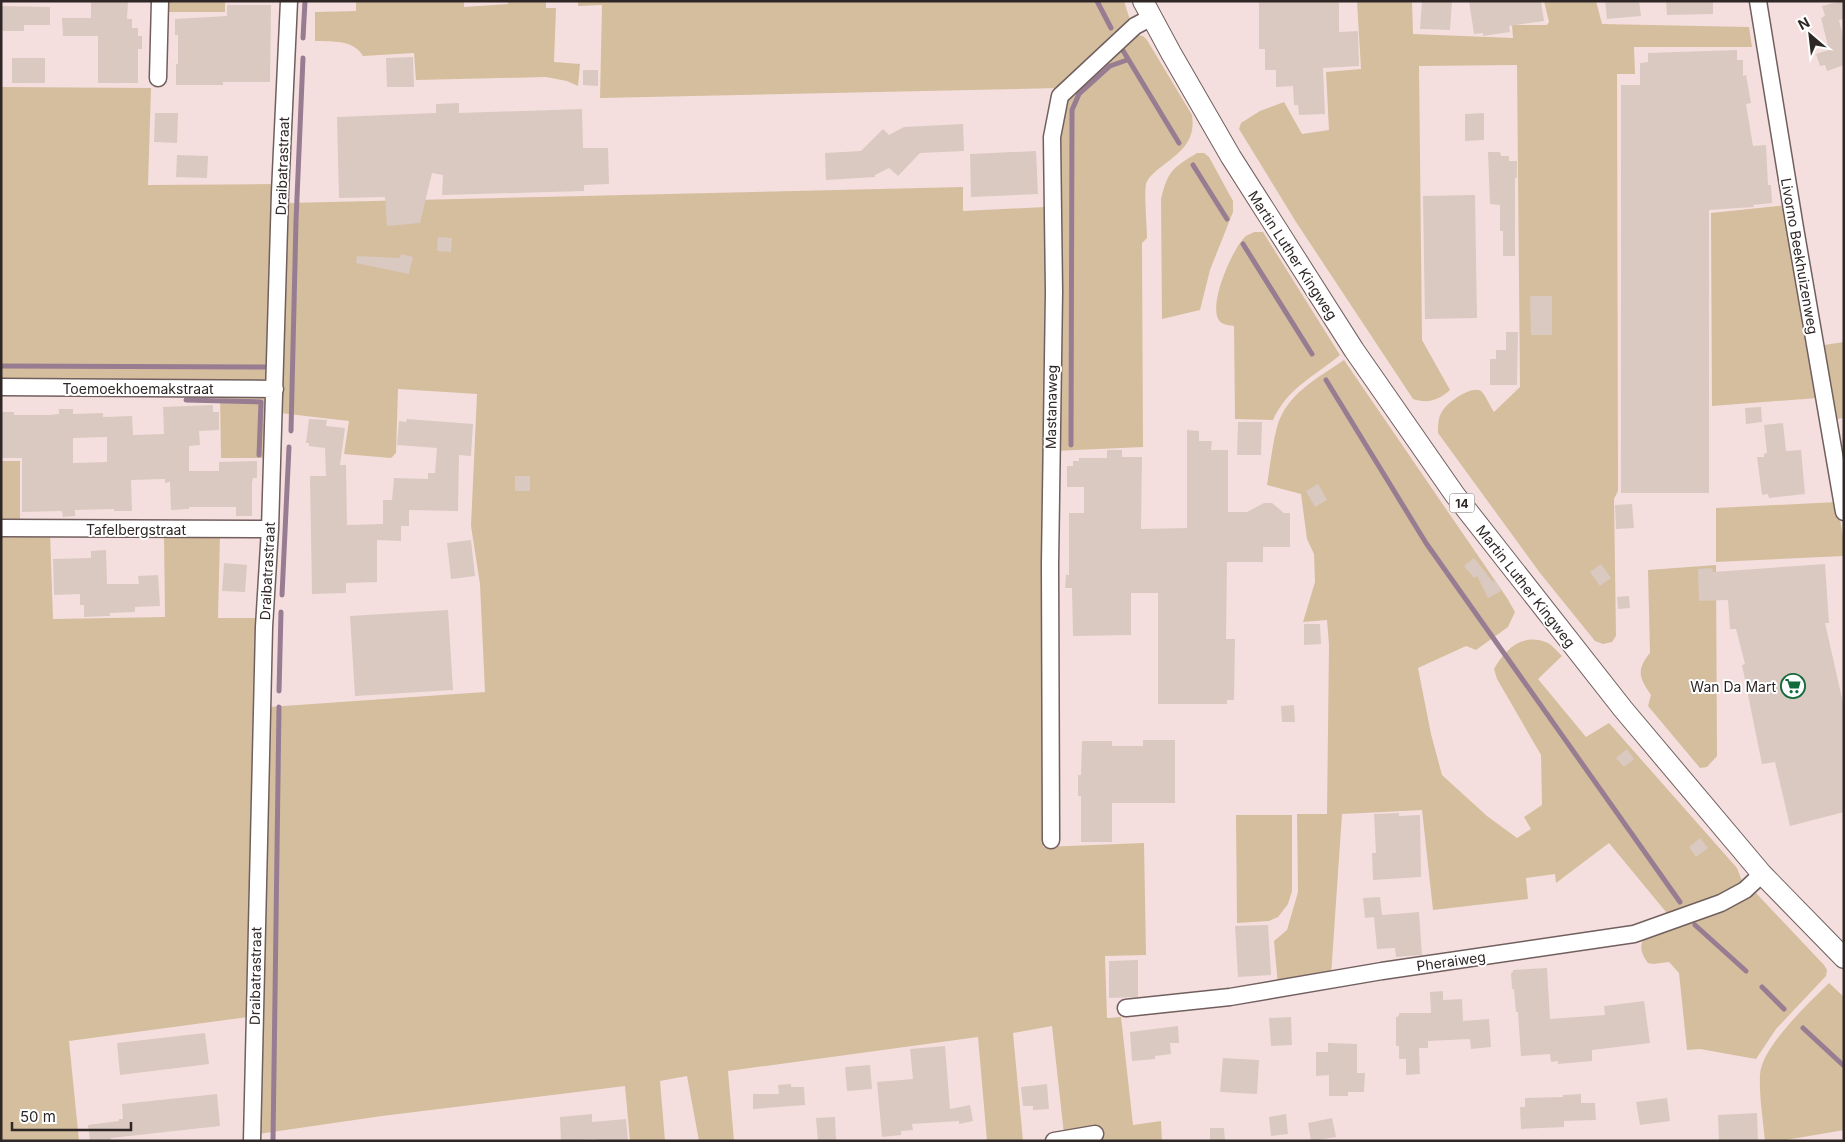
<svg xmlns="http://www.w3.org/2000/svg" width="1845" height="1142" font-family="Inter,sans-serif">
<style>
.green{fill:#d5be9e}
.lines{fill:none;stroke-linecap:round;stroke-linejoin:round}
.stream{stroke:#987c92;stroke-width:5}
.building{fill:#dac9c0;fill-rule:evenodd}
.minor-casing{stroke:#715f5e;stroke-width:19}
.major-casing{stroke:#715f5e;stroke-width:22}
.minor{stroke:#fff;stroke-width:16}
.major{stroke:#fff;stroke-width:20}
.labels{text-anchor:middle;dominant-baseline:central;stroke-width:4;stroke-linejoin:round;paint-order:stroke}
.shield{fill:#fff;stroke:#6d6867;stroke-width:1}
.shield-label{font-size:12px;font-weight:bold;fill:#2e2726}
.street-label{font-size:14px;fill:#2e2726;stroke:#fff}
.poi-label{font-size:14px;fill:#2e2726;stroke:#fff;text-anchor:end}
</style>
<rect width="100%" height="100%" fill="#f4dfde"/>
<path class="green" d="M 164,1 L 225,1 L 225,12 L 164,12 Z
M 356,1 L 464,1 L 464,7 L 508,4 L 508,1 L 546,1 L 546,8 L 556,8 L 554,62 L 580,64 L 578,86 L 567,81 L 546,77 L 416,80 L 414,53 L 363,56 C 353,39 333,42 315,41 L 315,12 L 356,11 Z
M 578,1 L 1124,1 L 1130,20 L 1128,27 L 1059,88 L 600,98 L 602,5 L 578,6 Z
M 1357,1 L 1412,1 L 1413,34 L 1513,38 L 1512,25 L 1547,25 L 1549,22 L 1544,1 L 1596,1 L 1602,24 L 1749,27 L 1752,47 L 1634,47 L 1635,74 L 1617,74 L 1618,491 L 1614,499 L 1616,636 L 1612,642 L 1603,644 L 1595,641 L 1540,573 L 1438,433 C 1438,424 1438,417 1443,410 C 1448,402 1472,385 1481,391 C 1486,396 1490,406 1494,412 L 1520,387 L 1517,65 L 1419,66 L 1422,340 L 1450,390 C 1439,400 1427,404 1413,399 L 1296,222 L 1239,129 L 1241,123 L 1260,111 L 1284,102 L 1302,134 L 1329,130 L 1326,72 L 1361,69 Z
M 1137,35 L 1143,36 L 1147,40 L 1192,115 C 1196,141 1181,152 1161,167 C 1156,171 1148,177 1146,184 C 1144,194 1147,227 1147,238 L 1142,243 L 1143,447 L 1054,451 L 1057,135 L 1068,96 Z
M 1,87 L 151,88 L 148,185 L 276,184 L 270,376 L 265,381 L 1,381 Z
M 1197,153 L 1204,153 L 1209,157 L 1233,201 L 1233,212 L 1210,270 L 1200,310 L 1162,319 L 1161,199 C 1168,170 1173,168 1197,153 Z
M 963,187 L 963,211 L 1045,207 L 1043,847 L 1144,843 L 1146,955 L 1105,956 L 1107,1018 L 1121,1017 L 1133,1125 L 1161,1121 L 1162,1141 L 1086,1141 L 1064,1134 L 1052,1026 L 1013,1033 L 1023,1141 L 987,1141 L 978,1037 L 728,1071 L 734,1141 L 699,1141 L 687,1076 L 660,1081 L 665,1141 L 630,1141 L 625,1086 L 382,1116 L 258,1134 L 269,707 L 485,692 L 480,584 L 471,526 L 477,394 L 398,389 L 396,453 L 391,458 L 344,454 L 349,421 L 280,413 L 288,203 Z
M 1787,205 L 1818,398 L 1712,406 L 1711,213 Z
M 1254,232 L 1263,232 L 1340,355 C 1314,377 1288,387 1273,420 L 1235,419 L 1234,326 C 1230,325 1225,325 1222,323 C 1204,312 1232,250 1244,238 C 1246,235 1251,234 1254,232 Z
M 1844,342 L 1844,418 L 1836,419 L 1824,345 Z
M 1344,360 L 1507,598 L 1515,612 L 1508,627 L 1476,650 L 1466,646 L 1418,668 L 1431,734 L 1442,775 L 1487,816 L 1517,838 L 1531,829 L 1524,817 L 1542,805 L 1541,755 L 1497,679 L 1494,669 C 1505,649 1523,632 1548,643 C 1553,646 1558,652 1562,656 L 1538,679 L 1586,737 L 1609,723 L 1737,868 L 1742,881 L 1736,889 L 1671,918 L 1609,843 L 1556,883 L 1555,874 L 1526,878 L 1528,899 L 1433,910 L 1422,810 L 1342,814 L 1331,976 L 1278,985 L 1274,941 L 1287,930 L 1298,892 L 1297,814 L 1327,814 L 1329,645 L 1327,620 L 1303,622 L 1315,582 L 1314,554 L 1307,539 L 1301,494 L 1267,485 C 1270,467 1272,446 1277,427 C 1286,394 1318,378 1344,360 Z
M 220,395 L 268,397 L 268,458 L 221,458 Z
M 1,461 L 20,461 L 20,522 L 1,522 Z
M 1837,502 L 1844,542 L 1844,556 L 1716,562 L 1716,508 Z
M 50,533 L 53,619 L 165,617 L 164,534 L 220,535 L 218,618 L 258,618 L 248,1017 L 69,1041 L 79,1141 L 1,1141 L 1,535 Z
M 1716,565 L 1717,756 L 1707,767 L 1700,768 L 1648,706 L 1651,695 C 1639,678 1636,670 1650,653 L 1648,570 Z
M 1236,815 L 1292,815 L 1292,891 L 1288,904 L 1278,917 L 1269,921 L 1237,923 Z
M 1751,892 L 1756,893 L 1824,965 L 1827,970 L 1826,976 L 1776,1029 L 1756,1059 L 1700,1049 L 1687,1050 L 1679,973 L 1669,962 L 1653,964 L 1648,963 C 1641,954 1638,945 1646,936 Z
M 1829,983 L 1844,997 L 1844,1130 L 1780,1141 L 1765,1141 C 1763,1119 1759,1096 1760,1075 C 1761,1047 1810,1002 1829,983 Z"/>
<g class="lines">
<path class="stream" d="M 1097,1 L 1111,28
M 303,38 L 305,1
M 1122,49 L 1179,143
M 1193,165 L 1227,219
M 1243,244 L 1312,354
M 1,366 L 265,367
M 1326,380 L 1426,543 L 1680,902
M 186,400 L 261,402 L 259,455
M 291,431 L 296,221 L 303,58
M 1071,445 L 1072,110 L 1079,94 L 1110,66 L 1127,60
M 282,595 L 289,447
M 279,691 L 281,612
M 1695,925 L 1746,971
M 1762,987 L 1784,1009
M 1803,1028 L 1844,1066
M 273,1141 L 279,707"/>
</g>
<path class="building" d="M 91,1 L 128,1 L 127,19 L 132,19 L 132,28 L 138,28 L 138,36 L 142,36 L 142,49 L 138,49 L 138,83 L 98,83 L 98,36 L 63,36 L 62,18 L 91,18 Z
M 1259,1 L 1339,1 L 1339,32 L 1358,31 L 1359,66 L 1323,68 L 1325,114 L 1299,115 L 1298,105 L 1294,105 L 1293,86 L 1276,87 L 1276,70 L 1265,70 L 1265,49 L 1259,49 Z
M 1422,1 L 1452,1 L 1450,30 L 1420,29 Z
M 1469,1 L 1541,1 L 1544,21 L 1509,26 L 1510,32 L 1483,36 L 1483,33 L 1474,34 Z
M 1605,1 L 1639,1 L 1641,16 L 1607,19 Z
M 1666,1 L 1713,1 L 1713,14 L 1667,15 Z
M 1841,1 L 1844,1 L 1844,19 L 1839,20 L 1844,40 L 1844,65 L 1827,71 L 1825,65 L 1820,66 L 1816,54 L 1829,50 L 1821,18 L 1825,16 L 1822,6 Z
M 227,5 L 271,5 L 270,82 L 223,82 L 223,85 L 176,85 L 176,64 L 178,64 L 178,35 L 175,35 L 175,19 L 227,16 Z
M 1,6 L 50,7 L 50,25 L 24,25 L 24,31 L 1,31 Z
M 1737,50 L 1737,60 L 1743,60 L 1743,76 L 1746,75 L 1751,103 L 1746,104 L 1753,146 L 1766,145 L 1768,185 L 1771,185 L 1772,203 L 1753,205 L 1754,207 L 1709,210 L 1709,493 L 1621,493 L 1621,85 L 1640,85 L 1640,63 L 1648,62 L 1648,53 Z
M 413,57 L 414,87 L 387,87 L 386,58 Z
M 12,58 L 45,58 L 45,83 L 12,83 Z
M 583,70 L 598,70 L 598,86 L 583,85 Z
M 459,103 L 459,113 L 582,109 L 583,148 L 608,148 L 609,184 L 584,185 L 584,191 L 442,195 L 443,175 L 432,173 L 420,223 L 387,226 L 385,197 L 339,198 L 337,117 L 436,113 L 436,104 Z
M 155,113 L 178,113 L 177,143 L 154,142 Z
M 1484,113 L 1484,140 L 1465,141 L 1465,114 Z
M 963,124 L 964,151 L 920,153 L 898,176 L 889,168 L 875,175 L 875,177 L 826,180 L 825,153 L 861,151 L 883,129 L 889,135 L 904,127 Z
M 1036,151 L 1038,194 L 971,197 L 970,154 Z
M 1488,152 L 1500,152 L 1501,156 L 1509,156 L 1509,161 L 1517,161 L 1517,178 L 1515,178 L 1515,256 L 1503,256 L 1503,231 L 1500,231 L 1500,205 L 1490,204 Z
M 177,155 L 208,156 L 207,178 L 176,177 Z
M 1475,195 L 1477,318 L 1425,319 L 1423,196 Z
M 438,237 L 452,238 L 451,252 L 437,251 Z
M 401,254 L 413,257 L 409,274 L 356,263 L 357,256 L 400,258 Z
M 1530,296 L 1552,296 L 1552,335 L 1531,335 Z
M 1506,332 L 1518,332 L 1517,385 L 1490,385 L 1490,359 L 1496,359 L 1496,350 L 1506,350 Z
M 213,405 L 213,412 L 219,412 L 219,430 L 199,431 L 200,445 L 189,446 L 189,471 L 219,471 L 219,462 L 257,461 L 257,478 L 253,478 L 252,483 L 252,516 L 236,516 L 236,507 L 189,507 L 189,509 L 171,510 L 170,482 L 165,483 L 165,479 L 131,480 L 132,511 L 114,511 L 114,509 L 75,510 L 75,516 L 63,517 L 62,511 L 22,512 L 22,458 L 1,458 L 1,412 L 14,412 L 14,415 L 49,415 L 59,414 L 59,409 L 73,409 L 73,414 L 103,413 L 103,417 L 132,416 L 133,435 L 164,434 L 163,407 ZM 107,437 L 107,462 L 73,463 L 73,438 Z
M 1761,407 L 1762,422 L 1746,424 L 1745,408 Z
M 309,419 L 327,420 L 326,426 L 345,428 L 340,465 L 346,465 L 347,525 L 383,524 L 383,500 L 392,500 L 394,478 L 428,479 L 428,473 L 435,473 L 437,448 L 397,445 L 399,421 L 406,422 L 407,419 L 473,424 L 471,456 L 459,455 L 458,511 L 409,510 L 409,526 L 401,526 L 401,541 L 377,540 L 377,582 L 346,583 L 346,593 L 312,594 L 310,476 L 326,476 L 325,448 L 309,446 L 309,443 L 306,443 Z
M 1238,422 L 1262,422 L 1261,455 L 1237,455 Z
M 1783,423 L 1786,451 L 1801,450 L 1805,494 L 1769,498 L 1768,494 L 1762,495 L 1757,457 L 1764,457 L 1764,454 L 1767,453 L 1764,425 Z
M 1187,430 L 1199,431 L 1199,441 L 1212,441 L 1211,450 L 1228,450 L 1228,512 L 1247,512 L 1264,503 L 1272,503 L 1284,513 L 1290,513 L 1290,547 L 1263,547 L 1263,562 L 1227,562 L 1226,639 L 1235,639 L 1234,700 L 1227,700 L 1227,704 L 1158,704 L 1158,593 L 1131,593 L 1131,635 L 1073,636 L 1072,588 L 1065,588 L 1066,575 L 1069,575 L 1069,513 L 1084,513 L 1084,487 L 1067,487 L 1067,466 L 1073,466 L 1073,461 L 1079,461 L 1079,458 L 1107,458 L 1107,450 L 1122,450 L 1122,457 L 1142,457 L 1141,529 L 1187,528 Z
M 515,476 L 530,476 L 530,491 L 515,491 Z
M 1318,484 L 1327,500 L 1315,507 L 1306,491 Z
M 1632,504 L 1634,528 L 1616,529 L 1615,505 Z
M 471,540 L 475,576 L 451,579 L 447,543 Z
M 106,550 L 107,584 L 139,584 L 138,576 L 158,575 L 160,606 L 135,607 L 135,612 L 110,613 L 110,616 L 84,617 L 84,605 L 80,605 L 80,594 L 54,595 L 53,559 L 91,558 L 91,551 Z
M 1474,558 L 1493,582 L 1495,580 L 1501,591 L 1488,598 L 1477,576 L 1474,578 L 1464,566 Z
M 224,563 L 247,565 L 245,592 L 222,591 Z
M 1601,564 L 1611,578 L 1600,586 L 1590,572 Z
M 1825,564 L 1829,623 L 1825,623 L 1844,707 L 1844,812 L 1790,826 L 1775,762 L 1762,764 L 1742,665 L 1745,664 L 1736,629 L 1730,629 L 1728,600 L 1699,601 L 1698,569 L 1712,568 L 1713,572 Z
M 1629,596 L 1630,608 L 1618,609 L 1617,597 Z
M 448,610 L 453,690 L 355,696 L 350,616 Z
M 1304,624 L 1320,624 L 1321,644 L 1304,645 Z
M 1294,705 L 1295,722 L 1282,722 L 1281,706 Z
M 1143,740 L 1175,740 L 1175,803 L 1112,803 L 1112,842 L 1081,842 L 1081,796 L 1078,796 L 1078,775 L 1081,775 L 1082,741 L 1112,741 L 1112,746 L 1143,746 Z
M 1627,749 L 1634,759 L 1624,767 L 1616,758 Z
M 1399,813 L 1399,816 L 1420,815 L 1421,877 L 1373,880 L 1372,853 L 1376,853 L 1374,814 Z
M 1700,838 L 1708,848 L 1696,857 L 1689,847 Z
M 1380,897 L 1382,915 L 1419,912 L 1422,955 L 1396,957 L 1395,948 L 1377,949 L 1374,917 L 1365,918 L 1363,898 Z
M 1268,925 L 1271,975 L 1238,977 L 1235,926 Z
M 1138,960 L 1138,997 L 1109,998 L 1109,961 Z
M 1547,968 L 1550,1019 L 1605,1015 L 1604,1006 L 1644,1001 L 1650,1043 L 1592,1050 L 1592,1061 L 1558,1064 L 1558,1061 L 1551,1062 L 1550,1054 L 1521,1056 L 1518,1012 L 1516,1012 L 1514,989 L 1512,989 L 1511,973 L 1513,972 L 1513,970 Z
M 1443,991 L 1443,1000 L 1462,999 L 1463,1021 L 1489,1019 L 1491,1047 L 1471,1049 L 1470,1039 L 1428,1041 L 1428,1048 L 1419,1048 L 1420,1074 L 1406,1075 L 1406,1059 L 1399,1059 L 1399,1046 L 1396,1046 L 1396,1017 L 1399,1016 L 1399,1013 L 1431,1013 L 1430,992 Z
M 1291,1017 L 1292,1045 L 1271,1046 L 1269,1018 Z
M 1178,1026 L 1179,1043 L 1170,1043 L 1171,1054 L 1155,1056 L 1155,1059 L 1132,1061 L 1130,1032 Z
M 205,1033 L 209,1064 L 120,1075 L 117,1043 Z
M 1328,1043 L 1357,1044 L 1357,1073 L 1365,1073 L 1364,1092 L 1348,1092 L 1348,1096 L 1329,1096 L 1329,1075 L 1316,1076 L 1316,1052 L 1328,1052 Z
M 945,1046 L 950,1109 L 970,1105 L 973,1121 L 959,1124 L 959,1121 L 912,1124 L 913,1130 L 901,1131 L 901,1135 L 882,1137 L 877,1082 L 913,1079 L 910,1049 Z
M 1223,1058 L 1259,1060 L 1257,1094 L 1220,1092 Z
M 870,1065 L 872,1089 L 847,1091 L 845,1067 Z
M 791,1084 L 791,1087 L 804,1087 L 805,1105 L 753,1109 L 753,1094 L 779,1094 L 778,1085 Z
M 1047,1084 L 1049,1109 L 1033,1110 L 1033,1106 L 1023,1106 L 1021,1087 Z
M 217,1094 L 220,1126 L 111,1138 L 111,1141 L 90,1141 L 88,1125 L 119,1121 L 119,1119 L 123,1119 L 122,1104 Z
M 1581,1094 L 1581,1103 L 1595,1103 L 1596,1120 L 1564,1121 L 1564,1127 L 1521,1129 L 1520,1107 L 1525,1107 L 1525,1098 L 1563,1097 L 1563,1095 Z
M 1667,1098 L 1670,1121 L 1640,1125 L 1636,1102 Z
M 1757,1113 L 1758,1141 L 1719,1141 L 1718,1115 Z
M 592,1114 L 592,1122 L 626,1119 L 628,1141 L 596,1141 L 596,1139 L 561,1141 L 560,1117 Z
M 1286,1114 L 1288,1134 L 1271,1136 L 1269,1117 Z
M 835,1117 L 836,1141 L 818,1141 L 816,1118 Z
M 1332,1118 L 1336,1137 L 1311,1141 L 1308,1123 Z
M 1210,1128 L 1224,1128 L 1225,1141 L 1210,1141 Z"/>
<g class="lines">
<defs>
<path id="minor" d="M 1758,1 L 1795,228 L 1844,512
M 158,78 L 160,1
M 1,387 L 275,389
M 1,528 L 270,529
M 1051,840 L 1050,564 L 1054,292 L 1052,137 L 1060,96 L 1135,26 L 1152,17
M 1126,1008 L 1230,997 L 1382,971 L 1634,934 L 1721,903 L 1745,890 L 1762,874
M 252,1141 L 264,627 L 270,529 L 280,193 L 289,1
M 1054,1141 L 1095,1134"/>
<path id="major" d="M 1143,1 L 1171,53 L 1231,157 L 1354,350 L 1455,495 L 1623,709 L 1762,874 L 1844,958"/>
</defs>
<use href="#minor" class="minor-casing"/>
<use href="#major" class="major-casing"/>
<use href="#minor" class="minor"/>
<use href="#major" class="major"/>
</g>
<defs>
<symbol id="supermarket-ring" viewBox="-11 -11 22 22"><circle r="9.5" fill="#fff" stroke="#136a3d" stroke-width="1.5"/><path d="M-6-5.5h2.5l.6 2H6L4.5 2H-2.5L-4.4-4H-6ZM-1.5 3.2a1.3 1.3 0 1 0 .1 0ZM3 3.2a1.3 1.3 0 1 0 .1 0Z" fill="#136a3d"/></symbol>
</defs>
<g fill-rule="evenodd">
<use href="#supermarket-ring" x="1779" y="672" width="28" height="28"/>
</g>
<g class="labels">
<rect class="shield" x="1449.5" y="493.5" width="25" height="19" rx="4"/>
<g class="shield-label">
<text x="1462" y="503">14</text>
</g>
<g class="street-label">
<text transform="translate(282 166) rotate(-88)">Draibatrastraat</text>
<text transform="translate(1293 255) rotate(57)">Martin Luther Kingweg</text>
<text transform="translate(1800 256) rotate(80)">Livorno Beekhuizenweg</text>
<text x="138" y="388">Toemoekhoemakstraat</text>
<text transform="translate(1051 407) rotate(-89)">Mastanaweg</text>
<text x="136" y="529">Tafelbergstraat</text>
<text transform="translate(267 571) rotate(-87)">Draibatrastraat</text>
<text transform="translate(1526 586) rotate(52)">Martin Luther Kingweg</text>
<text transform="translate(1451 961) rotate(-8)">Pheraiweg</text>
<text transform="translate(255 976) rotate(-89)">Draibatrastraat</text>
</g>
<g class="poi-label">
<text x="1776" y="686">Wan Da Mart</text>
</g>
</g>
<rect width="1845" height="1142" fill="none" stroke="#2e2726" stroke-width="5"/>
<g transform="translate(1810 35) rotate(332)" stroke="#ffffff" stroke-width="4" paint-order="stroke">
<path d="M0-4L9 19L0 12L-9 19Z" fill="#2e2726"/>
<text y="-8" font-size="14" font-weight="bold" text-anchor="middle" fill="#2e2726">N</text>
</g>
<path d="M12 1122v8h119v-8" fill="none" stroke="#2e2726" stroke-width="2.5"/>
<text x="20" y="1122" font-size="15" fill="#2e2726" stroke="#ffffff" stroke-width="4" paint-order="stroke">50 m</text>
</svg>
